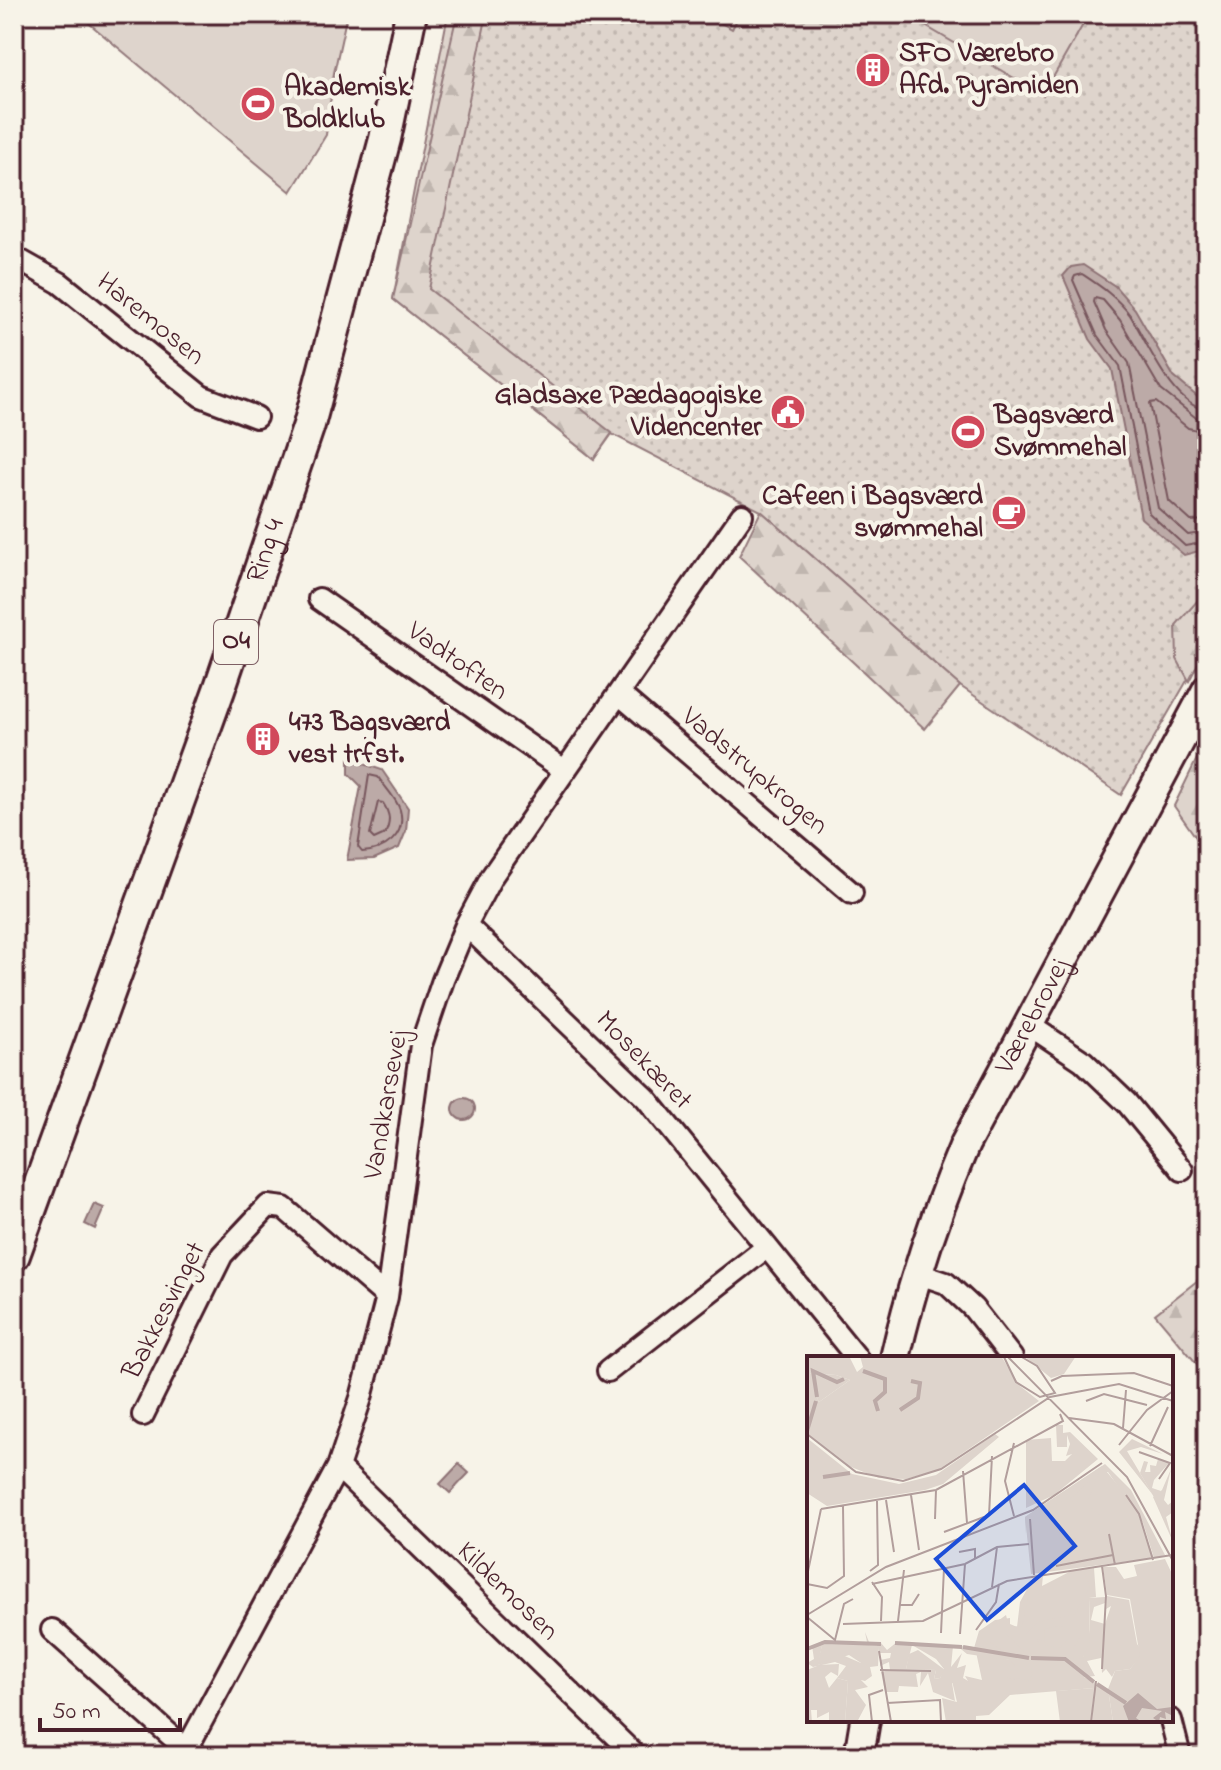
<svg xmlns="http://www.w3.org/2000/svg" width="1221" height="1770" font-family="'Indie Flower',sans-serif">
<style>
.grass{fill:url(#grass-dots);stroke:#947a7c;stroke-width:2}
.forest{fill:url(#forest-firs);stroke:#947a7c;stroke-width:2}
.pitch{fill:#ded4cc;stroke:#947a7c;stroke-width:2}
.water{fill:#bcaaa7;stroke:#8e7275;stroke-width:2}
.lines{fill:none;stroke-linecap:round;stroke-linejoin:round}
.shore{stroke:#78575d;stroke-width:2}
.street-casing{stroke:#4a1f2b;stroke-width:26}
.secondary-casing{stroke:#4a1f2b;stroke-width:34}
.primary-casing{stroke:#4a1f2b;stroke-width:36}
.street{stroke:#f7f3e8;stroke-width:20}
.secondary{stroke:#f7f3e8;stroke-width:28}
.primary{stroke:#f7f3e8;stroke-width:30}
.labels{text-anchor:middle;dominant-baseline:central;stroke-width:8;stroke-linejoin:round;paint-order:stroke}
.shield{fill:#f7f3e8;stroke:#7e5f64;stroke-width:2}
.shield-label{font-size:26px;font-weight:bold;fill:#4a1f2b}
.poi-label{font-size:28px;font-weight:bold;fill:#4a1f2b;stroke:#f7f3e8;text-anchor:start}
.street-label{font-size:28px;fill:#4a1f2b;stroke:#f7f3e8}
.inset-river{fill:none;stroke:#bcaaa7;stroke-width:4}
.inset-road{fill:none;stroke:#b29e9c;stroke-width:2}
.view{fill:#1d4ed8;fill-opacity:0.15;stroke:#1d4ed8;stroke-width:4}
.inset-edge{fill:none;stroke:#4a1f2b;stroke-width:4}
</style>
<defs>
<pattern id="grass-dots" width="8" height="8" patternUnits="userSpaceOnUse" patternTransform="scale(2)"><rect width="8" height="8" fill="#ded4cc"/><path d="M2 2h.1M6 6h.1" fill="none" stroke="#c0b6af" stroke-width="1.8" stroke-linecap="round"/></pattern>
<pattern id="forest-firs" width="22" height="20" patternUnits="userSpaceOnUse" patternTransform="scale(2)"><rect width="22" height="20" fill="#ded4cc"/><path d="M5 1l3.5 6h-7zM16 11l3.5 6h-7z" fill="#c0b6af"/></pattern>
</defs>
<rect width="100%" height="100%" fill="#f7f3e8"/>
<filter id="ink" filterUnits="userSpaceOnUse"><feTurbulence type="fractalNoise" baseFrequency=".0125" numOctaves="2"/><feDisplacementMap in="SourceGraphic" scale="16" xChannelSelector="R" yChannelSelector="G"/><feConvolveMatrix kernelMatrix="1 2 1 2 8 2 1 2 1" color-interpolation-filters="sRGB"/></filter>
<g filter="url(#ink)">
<path class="grass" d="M 448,14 L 1207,14 L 1207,646 L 1121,795 L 960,686 L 761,511 L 612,434 L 594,459 L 393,299 Z"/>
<path class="forest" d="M 457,14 L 487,14 L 429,289 L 612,433 L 594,459 L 393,299 Z
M 761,511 L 960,686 L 925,729 L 739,556 Z
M 1207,590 L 1207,646 L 1189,681 L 1177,659 L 1176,625 Z
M 1207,738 L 1207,853 L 1174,806 Z
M 1207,1273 L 1207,1376 L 1155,1314 Z"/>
<path class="pitch" d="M 78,14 L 347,14 L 334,73 L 326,135 L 291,192 Z
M 704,14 L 740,14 L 732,29 Z
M 905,14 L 1089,14 L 1043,95 Z"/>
<path class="water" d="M 1083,265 L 1115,286 L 1135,309 L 1174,377 L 1207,405 L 1207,549 L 1184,555 L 1141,518 L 1112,369 L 1090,339 L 1063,276 L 1071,267 Z
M 349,759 L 382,770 L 408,808 L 406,831 L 399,848 L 374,859 L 347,860 L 361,786 L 349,774 Z
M453 1109a11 11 0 1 1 22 0a11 11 0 1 1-22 0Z
M 94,1204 L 104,1208 L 95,1229 L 85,1224 Z
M 459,1464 L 469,1473 L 450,1493 L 440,1484 Z"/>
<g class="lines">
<path class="shore" d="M 1207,410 C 1172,406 1147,341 1130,315 C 1117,297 1100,286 1082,274 L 1075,276 L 1073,280 L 1097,335 L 1120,366 L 1149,513 L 1185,546 L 1207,542
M 1207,420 L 1195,417 L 1161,390 L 1120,320 L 1103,300 L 1095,298 L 1094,302 L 1106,330 L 1129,363 L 1158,508 L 1188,535 L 1207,532
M 1207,432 L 1188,428 L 1156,402 L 1150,403 L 1169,501 L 1191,521 L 1207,520
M 369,775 L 378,777 C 384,786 397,799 400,810 C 407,836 384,851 362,852 L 358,847 Z
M 378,802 L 383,803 C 390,814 391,822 385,834 L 374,839 L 370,835 Z"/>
<defs>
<path id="street" d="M 14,257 L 60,283 L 201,396 L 256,417
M 319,599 L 564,770
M 619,694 L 852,893
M 466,925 L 646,1098 L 857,1358
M 1029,1025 L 1083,1061 L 1127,1103 L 1182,1170
M 916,1273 L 946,1283 L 973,1308 L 1012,1358
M 608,1371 L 767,1247
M 143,1415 L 222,1255 L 268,1206 L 284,1208 L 387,1297
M 338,1467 L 636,1756
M 52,1630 L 187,1750
M 1171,1720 L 1180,1756
M 183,1756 L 338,1467 L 361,1398 L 387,1297 L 421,1045 L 443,980 L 466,925 L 492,876 L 742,515"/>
<g id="secondary">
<path id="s1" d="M 895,1358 C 912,1284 935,1214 965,1144 L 1207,690"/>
<path d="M 859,1756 L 865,1720"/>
</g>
<g id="primary">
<path id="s2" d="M 14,1255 L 219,690 L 309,425 L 385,139 L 411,14"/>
</g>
</defs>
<use href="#street" class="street-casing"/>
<use href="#secondary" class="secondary-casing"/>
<use href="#primary" class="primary-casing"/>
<use href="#street" class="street"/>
<use href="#secondary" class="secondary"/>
<use href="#primary" class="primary"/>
</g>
</g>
<defs>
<symbol id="building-disc" viewBox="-11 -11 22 22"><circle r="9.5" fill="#d1495b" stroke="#f7f3e8"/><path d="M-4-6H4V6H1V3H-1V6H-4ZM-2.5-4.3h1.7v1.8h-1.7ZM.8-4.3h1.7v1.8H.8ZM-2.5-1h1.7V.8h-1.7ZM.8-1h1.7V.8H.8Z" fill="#fff"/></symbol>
<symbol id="stadium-disc" viewBox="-11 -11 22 22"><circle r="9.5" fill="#d1495b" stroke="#f7f3e8"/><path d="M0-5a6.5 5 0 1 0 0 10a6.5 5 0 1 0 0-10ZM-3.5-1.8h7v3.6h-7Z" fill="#fff"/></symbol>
<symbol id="civic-disc" viewBox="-11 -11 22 22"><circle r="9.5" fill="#d1495b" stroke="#f7f3e8"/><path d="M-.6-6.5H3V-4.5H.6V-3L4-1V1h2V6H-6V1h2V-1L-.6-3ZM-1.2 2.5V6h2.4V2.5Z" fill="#fff"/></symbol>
<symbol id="cafe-disc" viewBox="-11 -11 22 22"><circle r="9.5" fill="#d1495b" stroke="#f7f3e8"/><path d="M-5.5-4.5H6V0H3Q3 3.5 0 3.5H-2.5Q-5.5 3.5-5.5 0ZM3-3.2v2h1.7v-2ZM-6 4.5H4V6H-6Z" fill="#fff"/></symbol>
</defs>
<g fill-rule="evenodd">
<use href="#building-disc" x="853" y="50" width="40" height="40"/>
<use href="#stadium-disc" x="238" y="84" width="40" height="40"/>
<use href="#civic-disc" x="768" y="392" width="40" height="40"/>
<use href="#stadium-disc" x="948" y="412" width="40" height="40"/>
<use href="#cafe-disc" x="989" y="493" width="40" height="40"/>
<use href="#building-disc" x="243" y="719" width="40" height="40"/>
</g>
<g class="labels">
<rect class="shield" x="214" y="620" width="44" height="44" rx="6"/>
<g class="shield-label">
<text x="236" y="642">O4</text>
</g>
<g class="poi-label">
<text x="899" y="54">SFO Værebro<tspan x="899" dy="32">Afd. Pyramiden</tspan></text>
<text x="284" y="88">Akademisk<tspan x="284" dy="32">Boldklub</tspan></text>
<text x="762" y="396" text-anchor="end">Gladsaxe Pædagogiske<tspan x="762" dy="32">Videncenter</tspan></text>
<text x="994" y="416">Bagsværd<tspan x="994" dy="32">Svømmehal</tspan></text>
<text x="983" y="497" text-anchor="end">Cafeen i Bagsværd<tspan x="983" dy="32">svømmehal</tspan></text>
<text x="289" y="723">473 Bagsværd<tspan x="289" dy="32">vest trfst.</tspan></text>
</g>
<g class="street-label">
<text transform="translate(150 320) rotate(39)">Haremosen</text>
<text stroke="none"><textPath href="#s2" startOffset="748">Ring 4</textPath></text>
<text transform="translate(457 662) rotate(35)">Vadtoften</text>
<text transform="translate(754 772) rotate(40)">Vadstrupkrogen</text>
<text stroke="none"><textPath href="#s1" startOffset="370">Værebrovej</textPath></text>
<text transform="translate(643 1061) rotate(46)">Mosekæret</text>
<text transform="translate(387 1105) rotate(-80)">Vandkarsevej</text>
<text transform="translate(165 1311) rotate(-63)">Bakkesvinget</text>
<text transform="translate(507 1592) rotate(44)">Kildemosen</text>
</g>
</g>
<g transform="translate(807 1356)">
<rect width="366" height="366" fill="#f7f3e8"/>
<path d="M 4,17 L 29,19 L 43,24 L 12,46 L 0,22 ZM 295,110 L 328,150 L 347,202 L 224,218 L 218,161 ZM 300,240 L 322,244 L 330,288 L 337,297 L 323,313 L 308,315 L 305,321 L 299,313 L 295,317 L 294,302 L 280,305 L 288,320 L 277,321 L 301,333 L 306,366 L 285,366 L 287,332 L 203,339 L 182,359 L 169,360 L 169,366 L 139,366 L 135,342 L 150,346 L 145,325 L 161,325 L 158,320 L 175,324 L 169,296 L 203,304 L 276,301 L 283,274 L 282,242 L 298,241 L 298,247 L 287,251 L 284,264 L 298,268 L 304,250 L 299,253 ZM 16,285 L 72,290 L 71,310 L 63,311 L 65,320 L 58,325 L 54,324 L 54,307 L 42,299 L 11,309 L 32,308 L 31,320 L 24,316 L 18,321 L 22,332 L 30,322 L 41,325 L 38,366 L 22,364 L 22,356 L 10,362 L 10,354 L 4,354 L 5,366 L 0,366 L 0,314 L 10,310 ZM 111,294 L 138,314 L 133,322 L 127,323 L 129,314 L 99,313 L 102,298 Z" fill="#ded4cc"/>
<path d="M 0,0 L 42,0 L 50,16 L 56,11 L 53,0 L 194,0 L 213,30 L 232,45 L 131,114 L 99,123 L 72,122 L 39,109 L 0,77 ZM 4,17 L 29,19 L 43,24 L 12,46 L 1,22 ZM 325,83 L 356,98 L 334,91 L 320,95 L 346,139 L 312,96 ZM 298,108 L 324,134 L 358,199 L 347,202 L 336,167 L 301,116 L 292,116 L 281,144 L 283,125 L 264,142 L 220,163 L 219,178 L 218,161 ZM 364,113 L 357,144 L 361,149 L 366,145 L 366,156 L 359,161 L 366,186 L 346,141 L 355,134 ZM 358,203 L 366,220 L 366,366 L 306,366 L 301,333 L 308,315 L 323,313 L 333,300 L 323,243 L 300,239 L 296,211 L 309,211 L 317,223 L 330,220 L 327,209 ZM 287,212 L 289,241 L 282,242 L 283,284 L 276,302 L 223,303 L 226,324 L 217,326 L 200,322 L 202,304 L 160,298 L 149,289 L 167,292 L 172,275 L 188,264 L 203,262 L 203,268 L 210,271 L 213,246 L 226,222 L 236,219 L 235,230 L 266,214 ZM 58,276 L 62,286 L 74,287 L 80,294 L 90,286 L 146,290 L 144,311 L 155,297 L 150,312 L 159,309 L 156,322 L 163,326 L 145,327 L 148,345 L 126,336 L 121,317 L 113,330 L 114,316 L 109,318 L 111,331 L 92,330 L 91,336 L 78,336 L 74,316 L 83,314 L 82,306 L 73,310 L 73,304 L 83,302 L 84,297 L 73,297 L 70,289 L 48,287 L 60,286 ZM 105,289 L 129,303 L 137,313 L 133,322 L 127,323 L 129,314 L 99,313 ZM 16,285 L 11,309 L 33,298 L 54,307 L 54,324 L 61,331 L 48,334 L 59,349 L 50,366 L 38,366 L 41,325 L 30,322 L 39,310 L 28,306 L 6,311 L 0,307 L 7,303 L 5,290 ZM 287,332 L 284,366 L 253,366 L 249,335 Z" fill="#ded4cc" fill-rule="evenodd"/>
<path d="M 268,216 L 277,216 L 283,230 L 268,258 L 231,266 L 219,278 L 205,278 L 202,272 L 199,278 L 223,301 L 225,317 L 223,324 L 204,322 L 203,315 L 209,311 L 203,304 L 208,302 L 182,286 L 173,292 L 173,278 L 199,259 L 202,271 L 215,270 L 222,238 L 232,242 L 238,230 ZM 249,270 L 269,272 L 270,279 L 274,279 L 266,293 L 260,294 L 260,284 L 253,292 L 232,288 L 230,283 L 237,286 L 238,273 Z" fill="#ded4cc"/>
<path d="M 217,0 L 269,0 L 257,18 L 244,22 ZM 188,78 L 192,81 L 136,128 L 118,134 L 20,150 L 0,137 L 0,82 L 45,118 L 92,128 L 129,119 ZM 351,103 L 362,107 L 347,124 L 345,132 L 354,135 L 348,143 L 333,117 L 337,105 L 341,106 L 338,116 L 344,116 L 344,126 L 343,109 L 349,110 Z" fill="#ded4cc"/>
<path d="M 249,69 L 256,69 L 256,77 L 263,76 L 291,103 L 247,139 L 219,152 L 219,84 L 244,82 L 245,105 L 258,105 L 265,98 L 259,100 L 263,88 L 260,79 L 260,91 L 250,91 ZM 264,142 L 268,151 L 280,149 L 297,162 L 273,182 L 256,185 L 249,148 Z" fill="#ded4cc"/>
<path d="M 331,337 L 350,353 L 365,351 L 366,360 L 358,356 L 359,363 L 353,361 L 352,366 L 346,362 L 355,355 L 335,352 L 329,362 L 335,366 L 322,366 L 316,350 Z" fill="#bcaaa7"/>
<path class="inset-river" d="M 56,15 L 78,23 L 78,36 L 68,45 L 71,55M 10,41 L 6,15 L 30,26 L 37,23M 93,54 L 111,42 L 113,27 L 104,25M 0,75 L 9,45M 16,121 L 43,117M 88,287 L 155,291M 156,291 L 222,302M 0,293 L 18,286 L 74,288M 224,302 L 258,303 L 287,326M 290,328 L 319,347"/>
<path class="inset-road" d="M 200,0 L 320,121 L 366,205M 197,1 L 209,26 L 233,41 L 248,37 L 230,10 L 213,0M 244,25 L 255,20 L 327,17 L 366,30M 279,45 L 297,38 L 340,49M 262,62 L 307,68 L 366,100M 316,72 L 319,34M 0,78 L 49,116 L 96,125 L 134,113 L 243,41 L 312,28 L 366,45M 312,89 L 340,54 L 366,35M 343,90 L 361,51M 332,96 L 363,107 L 352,123M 156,115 L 160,167M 104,139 L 112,194M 319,139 L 332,158 L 346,204M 79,144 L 87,196M 14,153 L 129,134 L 256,65 L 253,58M 182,159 L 185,100M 207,160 L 198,125 L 207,87M 128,163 L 129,134M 223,163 L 227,219M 137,176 L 177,161M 302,178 L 308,209M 152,196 L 168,193 L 168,202M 249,210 L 306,199M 295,210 L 299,240 L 295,313M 63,215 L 71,209 L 70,145M 0,220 L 14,153M 65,226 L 75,241 L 74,265M 0,228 L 20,232 L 37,220 L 36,150M 65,228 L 158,208 L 190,191 L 222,188M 185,231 L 190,191M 93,249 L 105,249 L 112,238M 0,259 L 79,211 L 226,154 L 295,107M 0,261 L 28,284 L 37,248 L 46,243M 91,265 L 97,214M 36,268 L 116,265 L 200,225 L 365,199M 169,274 L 189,246 L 192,228M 134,277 L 137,212M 153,278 L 158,208M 72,295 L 84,366M 73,314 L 124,315M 80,347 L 133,344 L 134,366M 65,366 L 62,339 L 76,334M 284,366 L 289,325"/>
<path class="view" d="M 217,129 L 268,190 L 180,264 L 129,203 Z"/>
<rect width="366" height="366" class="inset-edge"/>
</g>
<rect width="1221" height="1770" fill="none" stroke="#f7f3e8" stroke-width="48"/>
<rect x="24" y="24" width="1173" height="1722" fill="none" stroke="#4a1f2b" stroke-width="3" filter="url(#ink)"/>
<path d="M40 1718v12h140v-12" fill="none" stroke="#4a1f2b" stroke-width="4"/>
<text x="52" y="1718" font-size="24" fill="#4a1f2b" stroke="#f7f3e8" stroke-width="6" paint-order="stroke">50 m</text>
</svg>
